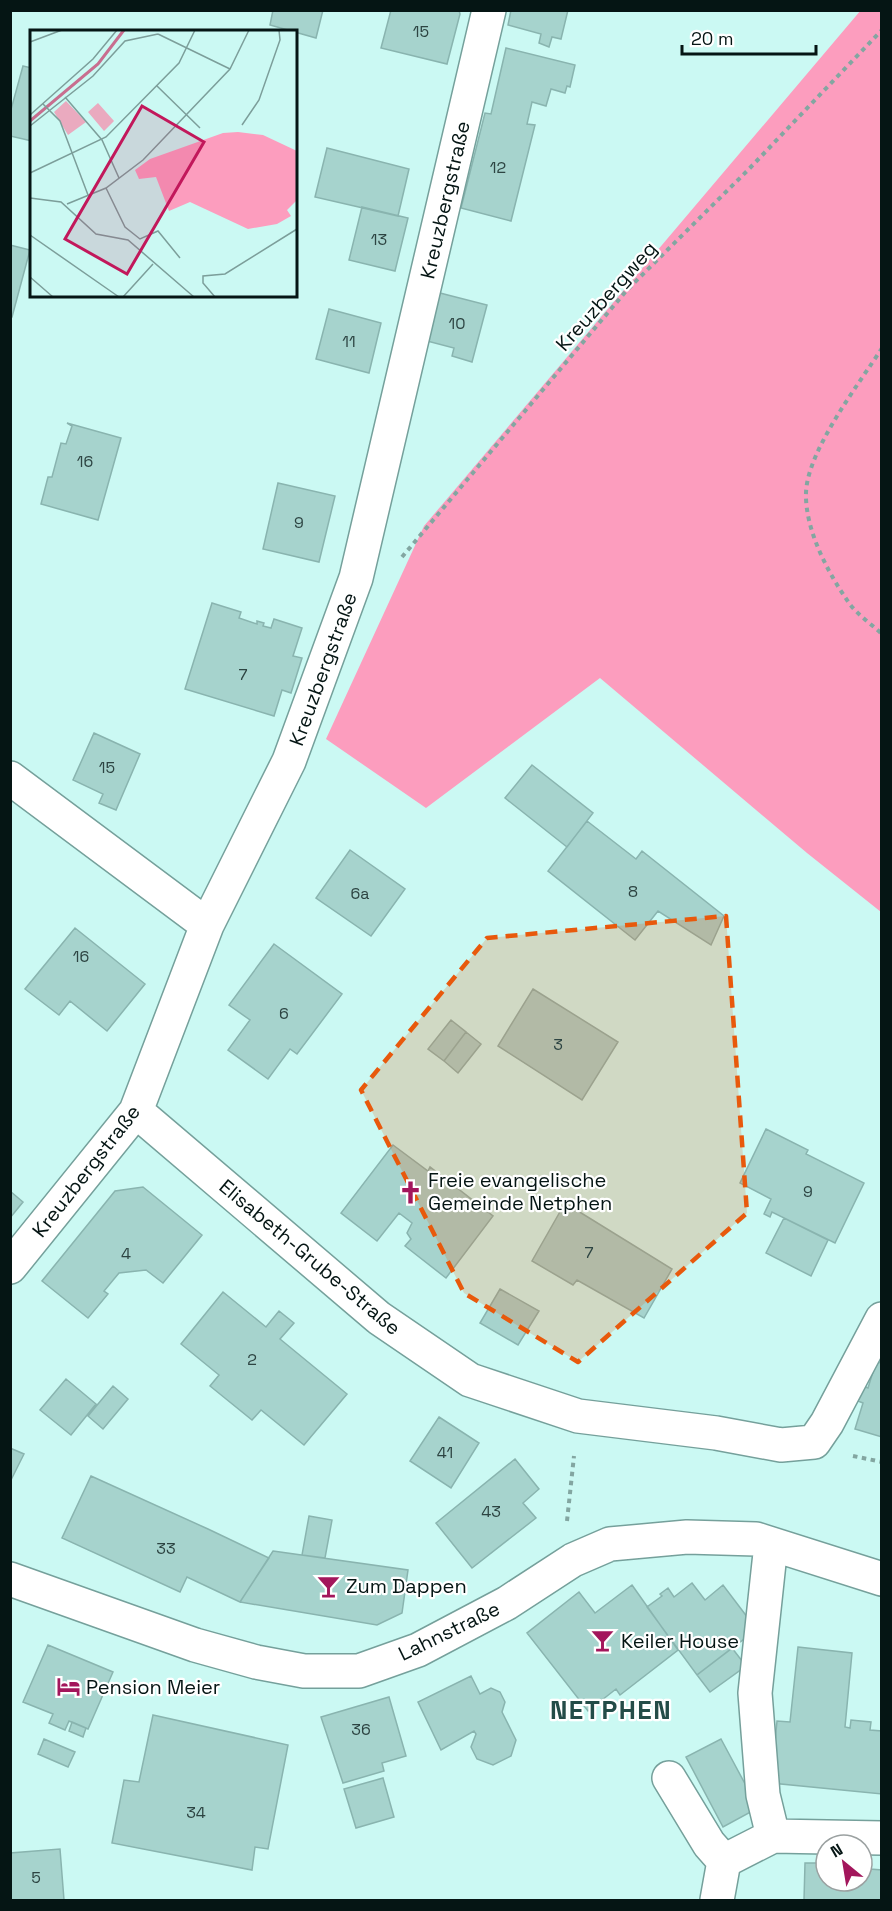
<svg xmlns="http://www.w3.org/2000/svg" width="892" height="1911" font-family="'Space Grotesk',sans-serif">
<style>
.forest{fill:#fc9dbe}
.building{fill:#a6d3cd;stroke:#89b4af;stroke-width:1.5}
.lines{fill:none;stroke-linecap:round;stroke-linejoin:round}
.minor-casing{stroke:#75a09b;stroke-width:36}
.path{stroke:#83a6a1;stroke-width:4;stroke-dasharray:4.5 4.5;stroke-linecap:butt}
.minor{stroke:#fff;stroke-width:33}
.marked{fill:#e8590c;fill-opacity:0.2;stroke:#e8590c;stroke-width:4.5;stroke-dasharray:12 8;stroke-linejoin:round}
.labels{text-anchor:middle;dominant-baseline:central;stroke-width:4.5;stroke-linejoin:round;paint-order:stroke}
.number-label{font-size:16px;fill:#2d4442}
.street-label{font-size:20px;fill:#051514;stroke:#fff}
.poi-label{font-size:20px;fill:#051514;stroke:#fff;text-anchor:start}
.district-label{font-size:26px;font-weight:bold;letter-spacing:1.5px;fill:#234c48;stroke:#fff}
.inset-river{fill:none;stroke:#c86e8f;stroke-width:3}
.inset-road{fill:none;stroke:#7c9e9a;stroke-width:1.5}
.view{fill:#c2185b;fill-opacity:0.15;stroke:#c2185b;stroke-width:3}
.inset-edge{fill:none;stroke:#051514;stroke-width:3}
</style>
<rect width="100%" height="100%" fill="#cbf9f3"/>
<path class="forest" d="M 861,10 L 882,11 L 881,912 L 807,853 L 600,678 L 426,808 L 326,739 L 424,526 Z"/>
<path class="building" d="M 273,10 L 323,10 L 316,38 L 270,25 Z
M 391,10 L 459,10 L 460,14 L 447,64 L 381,48 Z
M 511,10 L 568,10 L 561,39 L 552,37 L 549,47 L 539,43 L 541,34 L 508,25 Z
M 506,48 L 575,65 L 570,87 L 567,86 L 565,93 L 551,89 L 546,106 L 532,102 L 527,124 L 535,125 L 511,221 L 461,208 L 485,113 L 491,114 Z
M 23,66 L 32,68 L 32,141 L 10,136 L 10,113 Z
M 327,148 L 409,169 L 398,216 L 315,197 Z
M 362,207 L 408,218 L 395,271 L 349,260 Z
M 10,245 L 30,250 L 12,317 L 10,317 Z
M 440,293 L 487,305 L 472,362 L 452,356 L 454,348 L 427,341 Z
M 329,309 L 381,323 L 369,373 L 316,359 Z
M 67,423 L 121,438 L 98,520 L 41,504 L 48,477 L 52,477 L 61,443 L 66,444 L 72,426 Z
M 278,483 L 335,496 L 319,562 L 263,549 Z
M 212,603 L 241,612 L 239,618 L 257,624 L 257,621 L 264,623 L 263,626 L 271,628 L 274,619 L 302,628 L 293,656 L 302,658 L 291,693 L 282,690 L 274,716 L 185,689 Z
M 94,733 L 140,754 L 116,810 L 99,803 L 103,794 L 73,780 Z
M 532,765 L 593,813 L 567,847 L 505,798 Z
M 587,821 L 636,859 L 642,851 L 724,916 L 711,945 L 658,911 L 635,940 L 548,871 Z
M 350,850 L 405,889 L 371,936 L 316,898 Z
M 75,928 L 145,984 L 107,1031 L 70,1001 L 59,1015 L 25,989 Z
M 274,944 L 342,994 L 297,1054 L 290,1049 L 268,1079 L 228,1050 L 250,1020 L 229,1005 Z
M 533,989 L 618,1042 L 582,1100 L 498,1046 Z
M 451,1020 L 466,1032 L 444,1061 L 428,1049 Z
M 466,1032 L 481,1044 L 458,1073 L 444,1061 Z
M 766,1129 L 808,1150 L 806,1154 L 864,1183 L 835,1243 L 772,1212 L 770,1217 L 764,1214 L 771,1199 L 740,1183 Z
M 393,1145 L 428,1171 L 430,1167 L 493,1216 L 446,1278 L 405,1246 L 411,1239 L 407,1233 L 412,1223 L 399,1213 L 377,1241 L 341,1213 Z
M 143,1187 L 202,1235 L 163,1283 L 146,1270 L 119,1273 L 104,1291 L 108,1294 L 88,1318 L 42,1281 L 115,1191 Z
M 10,1191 L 23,1202 L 10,1218 Z
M 565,1203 L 672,1269 L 644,1318 L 577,1280 L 573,1285 L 532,1261 Z
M 784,1218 L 828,1240 L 811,1276 L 766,1253 Z
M 500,1289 L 539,1311 L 518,1345 L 480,1323 Z
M 223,1292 L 266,1327 L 279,1311 L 294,1323 L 280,1339 L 347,1394 L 304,1445 L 261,1410 L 252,1420 L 210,1386 L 219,1375 L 181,1344 Z
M 876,1362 L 882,1363 L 882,1437 L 855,1429 L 863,1403 L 858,1401 L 863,1386 L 868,1388 Z
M 66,1379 L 96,1404 L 71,1435 L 40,1410 Z
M 113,1386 L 128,1399 L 103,1429 L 88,1416 Z
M 439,1417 L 479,1443 L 451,1488 L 410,1461 Z
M 10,1448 L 24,1454 L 10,1482 Z
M 515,1459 L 539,1489 L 523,1503 L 536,1518 L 472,1568 L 436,1523 Z
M 91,1476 L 208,1529 L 269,1558 L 240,1602 L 187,1577 L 180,1592 L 62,1538 Z
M 309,1516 L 332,1520 L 325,1558 L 302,1555 Z
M 273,1551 L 408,1570 L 402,1613 L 377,1625 L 240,1602 Z
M 692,1583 L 705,1600 L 723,1585 L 751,1622 L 748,1636 L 697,1675 L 647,1607 L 662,1596 L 660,1594 L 668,1588 L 674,1597 Z
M 632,1585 L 678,1650 L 620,1695 L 616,1689 L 588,1711 L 527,1633 L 579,1592 L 595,1613 Z
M 48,1645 L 113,1672 L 88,1729 L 69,1721 L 65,1730 L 49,1723 L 53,1714 L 23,1702 Z
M 798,1647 L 852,1653 L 845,1727 L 850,1728 L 851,1720 L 871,1722 L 870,1730 L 882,1731 L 882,1794 L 771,1783 L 777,1721 L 790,1722 Z
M 732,1648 L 746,1666 L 710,1692 L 697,1675 Z
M 471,1676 L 480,1694 L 491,1688 L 500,1692 L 505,1702 L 502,1712 L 516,1740 L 511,1756 L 493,1765 L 477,1759 L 471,1747 L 476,1734 L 474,1731 L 441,1750 L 418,1702 Z
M 389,1697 L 406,1756 L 382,1763 L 384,1771 L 343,1783 L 321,1717 Z
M 153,1715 L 288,1745 L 268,1849 L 255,1847 L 252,1870 L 112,1843 L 124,1780 L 139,1782 Z
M 72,1722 L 86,1728 L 83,1737 L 69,1731 Z
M 44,1739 L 75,1752 L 68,1767 L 38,1754 Z
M 721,1739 L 758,1808 L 723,1827 L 686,1757 Z
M 383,1778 L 394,1817 L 356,1828 L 344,1789 Z
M 60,1849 L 64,1900 L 10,1900 L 10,1853 Z
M 805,1863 L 826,1863 L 826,1881 L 862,1881 L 862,1864 L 870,1865 L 870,1869 L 882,1870 L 882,1900 L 804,1900 Z"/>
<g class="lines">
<defs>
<path id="minor" d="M 10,778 L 207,925
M 136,1111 L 379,1318 L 470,1380 L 578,1416 L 716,1433 L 781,1445 L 814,1442 L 827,1423 L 882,1319
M 10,1267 L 136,1111 L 207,925 L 289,761 L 356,578 L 489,10
M 771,1544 L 755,1693 L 763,1795 L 773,1836
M 10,1579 L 195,1645 L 256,1662 L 304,1671 L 359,1671 L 418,1650 L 507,1603 L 573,1560 L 610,1544 L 687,1537 L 756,1539 L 882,1579
M 669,1778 L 709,1844 L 724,1861
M 717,1900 L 724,1861 L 773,1836 L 882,1838"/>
</defs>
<use href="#minor" class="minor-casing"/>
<path class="path" d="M 882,348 C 859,384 807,451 806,493 C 805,530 828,573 849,603 C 857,614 871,624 882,634
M 402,557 L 627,290 L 748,170 L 882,30
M 853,1456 L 882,1462
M 567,1521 L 574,1456"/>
<use href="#minor" class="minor"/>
</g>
<path class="marked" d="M 726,916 L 747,1213 L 578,1362 L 464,1293 L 361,1090 L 487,938 Z"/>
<defs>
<symbol id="church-bare" viewBox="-9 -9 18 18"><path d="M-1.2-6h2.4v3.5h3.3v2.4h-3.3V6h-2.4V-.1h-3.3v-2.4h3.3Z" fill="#a3165c" stroke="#fff" stroke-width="2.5" paint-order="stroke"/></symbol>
<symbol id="bar-bare" viewBox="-9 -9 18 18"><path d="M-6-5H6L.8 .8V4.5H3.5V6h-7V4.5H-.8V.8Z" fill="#a3165c" stroke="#fff" stroke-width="2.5" paint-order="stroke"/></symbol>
<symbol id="hotel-bare" viewBox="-9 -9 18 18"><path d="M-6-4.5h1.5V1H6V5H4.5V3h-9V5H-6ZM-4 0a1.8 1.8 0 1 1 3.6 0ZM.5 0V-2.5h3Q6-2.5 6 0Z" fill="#a3165c" stroke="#fff" stroke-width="2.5" paint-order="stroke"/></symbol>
</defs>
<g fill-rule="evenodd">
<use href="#church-bare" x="394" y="1176" width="33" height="33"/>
<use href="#bar-bare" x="312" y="1570" width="33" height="33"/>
<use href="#bar-bare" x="586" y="1624" width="33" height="33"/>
<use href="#hotel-bare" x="52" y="1670" width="33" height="33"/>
</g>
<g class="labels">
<g class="number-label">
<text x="421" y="31">15</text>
<text x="498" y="167">12</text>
<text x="379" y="239">13</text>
<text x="457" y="323">10</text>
<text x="349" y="341">11</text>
<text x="85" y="461">16</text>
<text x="299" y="522">9</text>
<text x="243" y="674">7</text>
<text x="107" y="767">15</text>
<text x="633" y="891">8</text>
<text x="360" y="893">6a</text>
<text x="81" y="956">16</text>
<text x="284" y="1013">6</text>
<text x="558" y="1044">3</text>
<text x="808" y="1191">9</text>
<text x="589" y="1252">7</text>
<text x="126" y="1253">4</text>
<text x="252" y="1359">2</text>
<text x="445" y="1452">41</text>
<text x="491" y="1511">43</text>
<text x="166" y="1548">33</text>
<text x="361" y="1729">36</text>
<text x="196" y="1812">34</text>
<text x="36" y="1877">5</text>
</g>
<g class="street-label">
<text transform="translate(445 200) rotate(-77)">Kreuzbergstraße</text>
<text transform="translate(606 296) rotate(-48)">Kreuzbergweg</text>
<text transform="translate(323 669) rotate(-70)">Kreuzbergstraße</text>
<text transform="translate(86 1171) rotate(-52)">Kreuzbergstraße</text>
<text transform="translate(310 1257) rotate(40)">Elisabeth-Grube-Straße</text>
<text transform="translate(449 1631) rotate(-26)">Lahnstraße</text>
</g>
<g class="poi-label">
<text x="428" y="1180">Freie evangelische<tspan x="428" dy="23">Gemeinde Netphen</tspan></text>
<text x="346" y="1586">Zum Dappen</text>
<text x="621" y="1641">Keiler House</text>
<text x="86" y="1687">Pension Meier</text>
</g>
<g class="district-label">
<text x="611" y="1710">NETPHEN</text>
</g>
</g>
<g transform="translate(30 30)">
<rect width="267" height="267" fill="#cbf9f3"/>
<path d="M 36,71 L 56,92 L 38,105 L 24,82 ZM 68,73 L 84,91 L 74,101 L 58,82 Z" fill="#eaaabf"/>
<path d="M 208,102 L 233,105 L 267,121 L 267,170 L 257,180 L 261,186 L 247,194 L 218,199 L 160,172 L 139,181 L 126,147 L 109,149 L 105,140 L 120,129 L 193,103 Z" fill="#fc9dbe"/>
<path class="inset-river" d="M 0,91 L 68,34 L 94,0"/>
<path class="inset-road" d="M 128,4 L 200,39M 0,12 L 32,0M 127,56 L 170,98M 35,67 L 72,110 L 89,148M 13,74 L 30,91 L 58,165M 0,85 L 63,29 L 87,0M 212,95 L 229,70 L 250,10 L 249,0M 0,96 L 63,46 L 95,11 L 128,4M 0,143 L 76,107 L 149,33 L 165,0M 76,158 L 95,197 L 110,209 L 128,201 L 150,228M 0,168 L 31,172 L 66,204 L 98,210 L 164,267M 37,174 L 76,158 L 113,130 L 200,39 L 219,0M 0,205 L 89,267M 0,247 L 23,267M 93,267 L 123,234M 185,267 L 173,253 L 173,246 L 195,244 L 267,199"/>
<path class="view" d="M 112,76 L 174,112 L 97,244 L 35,209 Z"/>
<rect width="267" height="267" class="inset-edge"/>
</g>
<rect width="892" height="1911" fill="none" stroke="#051514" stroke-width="24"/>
<g transform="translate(844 1863) rotate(330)"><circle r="28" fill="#ffffff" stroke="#9ba1a1" stroke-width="1.5"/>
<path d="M0-4.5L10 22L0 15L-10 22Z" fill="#a3165c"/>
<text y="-9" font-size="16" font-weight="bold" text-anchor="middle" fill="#051514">N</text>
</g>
<path d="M682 45v9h134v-9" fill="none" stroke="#051514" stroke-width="3"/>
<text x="691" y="45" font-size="18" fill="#051514" stroke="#ffffff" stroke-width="4.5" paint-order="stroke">20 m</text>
</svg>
